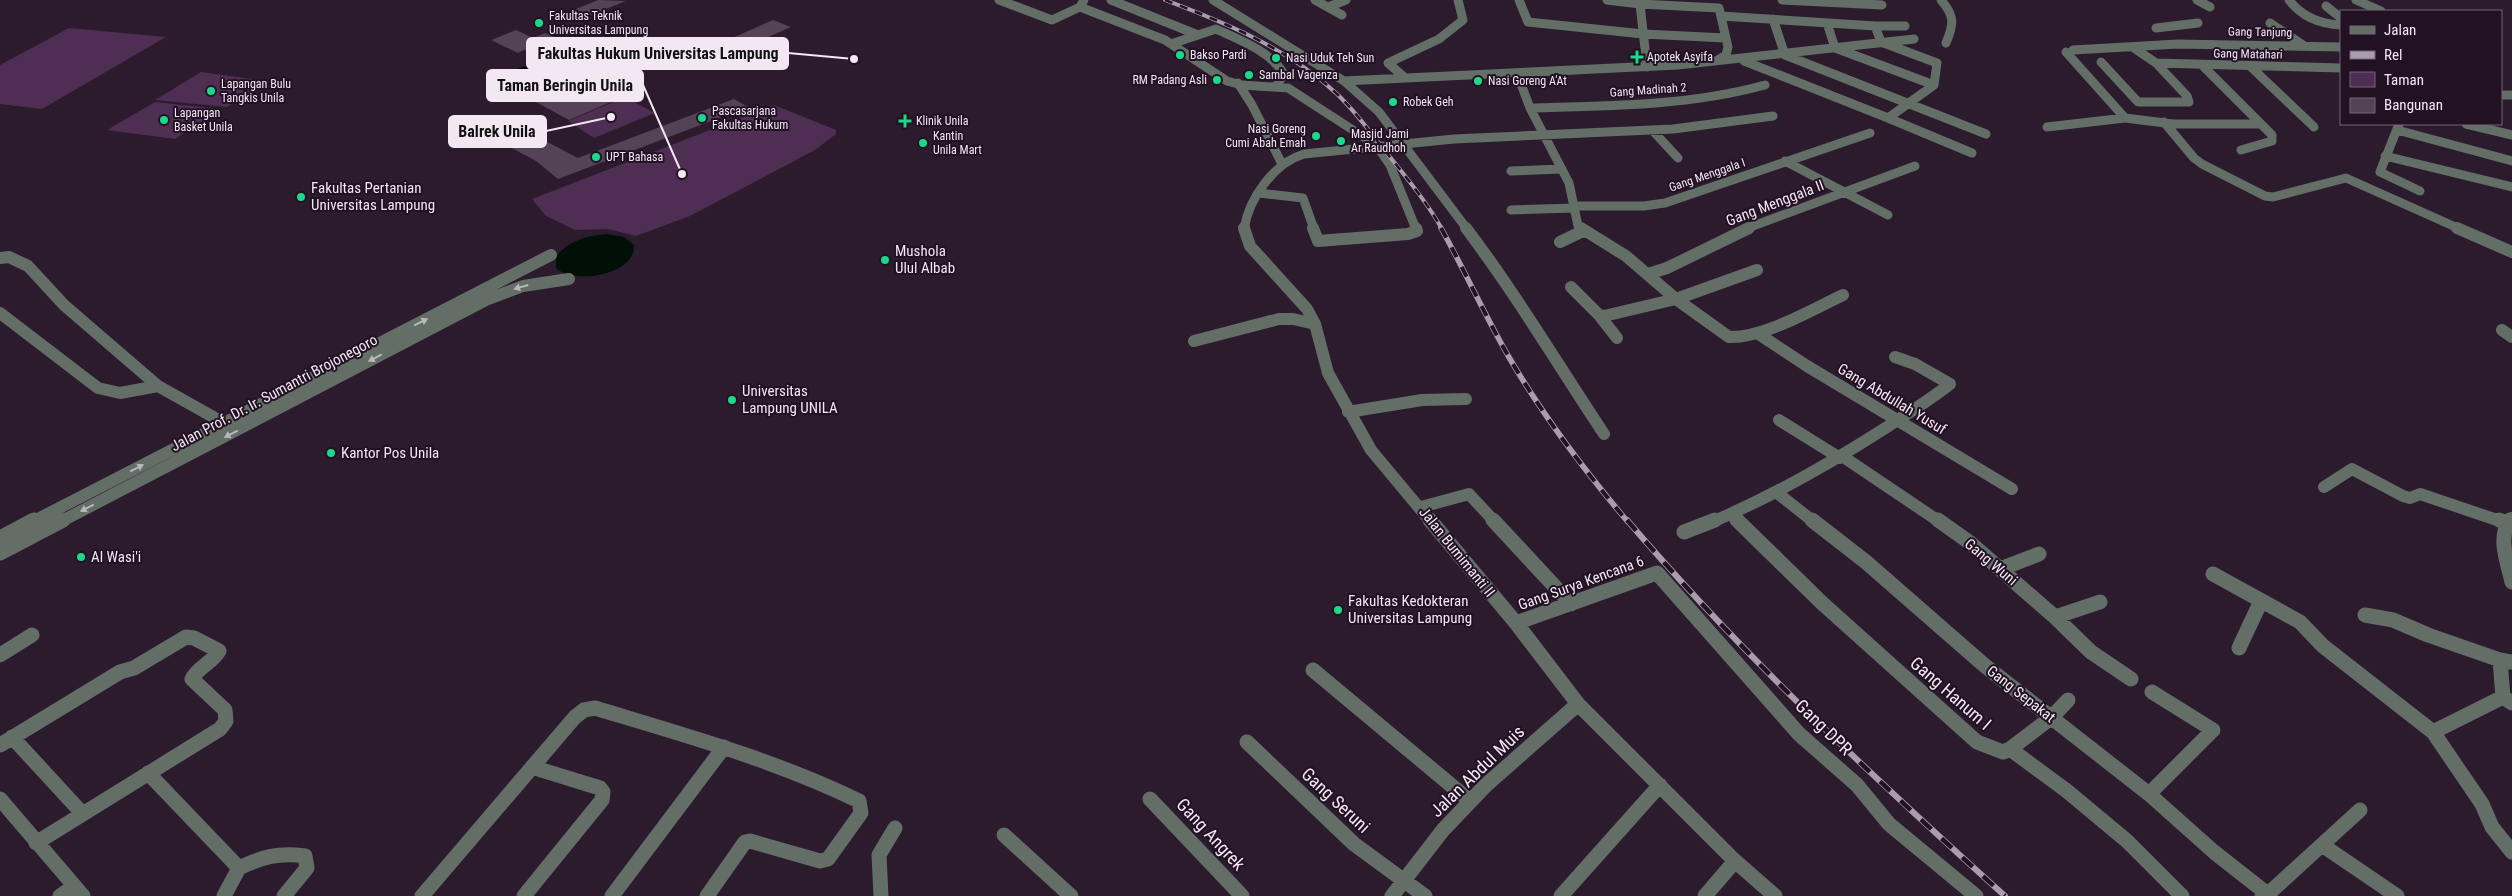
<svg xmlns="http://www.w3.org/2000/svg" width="2512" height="896" font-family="'Roboto Condensed',sans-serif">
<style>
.green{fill:#4e2e52}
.water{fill:#011007}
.building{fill:#544256}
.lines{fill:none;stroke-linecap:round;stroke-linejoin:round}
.minor-far2{stroke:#626e66;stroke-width:9}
.minor-far1{stroke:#626e66;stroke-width:12}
.minor{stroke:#626e66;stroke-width:15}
.tertiary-far1{stroke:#626e66;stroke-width:12}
.tertiary{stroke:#626e66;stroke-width:15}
.rail-far2-casing{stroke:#aa9dab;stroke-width:4}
.rail-far1-casing{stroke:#aa9dab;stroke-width:5.5}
.rail-casing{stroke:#aa9dab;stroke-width:6}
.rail-far2{stroke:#211123;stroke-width:2.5;stroke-dasharray:8;stroke-linecap:butt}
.rail-far1{stroke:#211123;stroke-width:4;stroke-dasharray:11;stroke-linecap:butt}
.rail{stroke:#211123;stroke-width:4.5;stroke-dasharray:14;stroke-linecap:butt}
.oneway{fill:#b8b7bb}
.poi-dot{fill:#1ad988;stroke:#211123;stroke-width:2}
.labels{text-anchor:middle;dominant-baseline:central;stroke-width:4;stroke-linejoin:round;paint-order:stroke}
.far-poi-label{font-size:12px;fill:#f2e7f3;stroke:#211123;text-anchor:start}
.far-street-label{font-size:12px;fill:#f2e7f3;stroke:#211123}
.poi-label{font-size:15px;fill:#f2e7f3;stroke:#211123;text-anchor:start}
.street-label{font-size:15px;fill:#f2e7f3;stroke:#211123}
.near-street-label{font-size:18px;fill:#f2e7f3;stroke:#211123}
.leader{fill:none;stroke:#f2e7f3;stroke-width:2}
.callout-dot{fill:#f2e7f3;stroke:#211123;stroke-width:2}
.callout{fill:#f2e7f3;stroke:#f2e7f3;stroke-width:2}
.callout-label{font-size:16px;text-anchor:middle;font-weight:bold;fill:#111}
</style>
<rect width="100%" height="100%" fill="#2b1b2d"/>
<path class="green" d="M 69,28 L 166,37 L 42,109 L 0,104 L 0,65 Z
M 201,72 L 267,81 L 227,107 L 155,100 Z
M 625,97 L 655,113 L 594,138 L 568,121 Z
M 155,102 L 220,109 L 175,139 L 107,130 Z
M 774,105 L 836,130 L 836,134 L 815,150 L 690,216 L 636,236 L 608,229 L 575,230 L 546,216 L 532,199 Z"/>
<path class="water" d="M 537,65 L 554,66 L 556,68 L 512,86 L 503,86 L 508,81 L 506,78 C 513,67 526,66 537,65 Z
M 606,234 L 624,237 L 634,245 C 636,275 574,285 556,268 L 556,257 C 567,241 587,236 606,234 Z"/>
<path class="building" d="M 598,0 L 626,1 L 573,22 L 559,16 Z
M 773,20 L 791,27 L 748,46 L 730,39 Z
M 516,30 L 533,38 L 545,33 L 568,43 L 539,55 L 527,49 L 518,53 L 491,40 Z
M 591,77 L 627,95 L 569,120 L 534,101 Z
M 734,99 L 748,107 L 558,179 L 536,161 L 510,147 L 521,142 L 498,130 L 519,121 L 543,133 L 536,136 L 578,158 Z"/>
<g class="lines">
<path class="minor-far2" d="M 999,0 L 1052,20 L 1080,7 L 1084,0
M 1111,0 L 1198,35
M 1213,0 L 1344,81 L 1379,112 L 1467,229
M 1315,0 L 1342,15
M 1519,0 L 1528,22 L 1643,34 L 1726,38
M 1607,0 L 1640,4 L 1647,67
M 1782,0 L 1882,5
M 1941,0 C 1955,16 1954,24 1946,43
M 2197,0 L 2210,7
M 2289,0 C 2302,17 2319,24 2341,25
M 2356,0 L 2381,11
M 1640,4 L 1719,8
M 2326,6 L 2341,18
M 1080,7 L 1165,40 L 1227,81 L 1242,85 L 1288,88 L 1376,145 L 1390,165 L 1416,229
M 1328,7 L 1346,0
M 1721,16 L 1875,26 L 1881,42 L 1937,63 L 1934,85
M 1773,19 L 1785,55 L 1986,134
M 2270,23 L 2303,45
M 1875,26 L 1905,26
M 2156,28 L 2198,23
M 1171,44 L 1216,29 C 1240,40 1270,51 1284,74 L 1277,85
M 2073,50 L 2178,44 L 2341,47
M 2066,52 L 2125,118
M 1716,61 L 1726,55 L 1728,47 L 1719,8
M 1744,61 L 1888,118 L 1934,85 L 1835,48 L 1827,23
M 2101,62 L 2138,102 L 2189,102 L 2187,96 L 2156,63 L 2134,48
M 2156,63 L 2341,68
M 2202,65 L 2272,135 L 2272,141 L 2241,150
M 2251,67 L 2314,127
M 1517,73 L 1530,108 L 1569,183 L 1578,226 L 1583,229
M 1404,77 L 1388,63 L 1439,39 L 1463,20 L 1458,0
M 1344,81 L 1678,65 L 1914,39
M 1238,83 L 1252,105 L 1282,164
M 2501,95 L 2512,95
M 1530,108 C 1609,106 1688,106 1765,85
M 1888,118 L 1972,153
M 2164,122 L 2194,158 L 2202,164 L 2265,196 L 2273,197 L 2346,178 L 2460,229
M 2399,124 L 2380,172 L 2420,191
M 2466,124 L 2512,135
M 2047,127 L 2125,118 L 2173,124 L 2261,124
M 2397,130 L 2512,161
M 1653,131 L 1678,158
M 2385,156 L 2512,187
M 1785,161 L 1888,215
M 1511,171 L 1562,169
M 1259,193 L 1303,198 L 1314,229
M 1575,206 L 1644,206 L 1665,203 L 1870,133
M 1511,210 L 1576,208
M 1244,229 C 1249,198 1274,163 1304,154 L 1454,139 L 1673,129 L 1773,116
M 1745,229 L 1915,166"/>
<path class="minor-far1" d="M 1244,228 L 1250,246 L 1307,309 L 1315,324 L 1328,373 L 1371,450 L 1431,522
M 1313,228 L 1318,241 L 1408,234 L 1417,231 L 1416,228
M 1466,228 C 1516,294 1558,365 1604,434
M 1581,228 L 1626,256 L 1676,299 L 1729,337 C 1764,338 1811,310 1843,295
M 2457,228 L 2512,252
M 1560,242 L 1583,231
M 0,258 L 9,257 L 28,266 L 64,305 L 158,386 L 224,423
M 1648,274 L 1667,268 L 1749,228
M 1571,287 L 1599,315 L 1604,316 L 1676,299 L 1757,270
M 0,313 L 98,388 L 120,393 L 158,386
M 1599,315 L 1617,338
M 2502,330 L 2512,337
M 1757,333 L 1807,366 L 2012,489
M 1194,341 L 1279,319 L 1293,319 L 1315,324
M 1348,412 L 1422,400 L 1466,399
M 1779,420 L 1840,458
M 1842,456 L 1940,522
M 2324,487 L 2352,469 L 2403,496 L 2410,498 L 2420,494 L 2503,522
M 1776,492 L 1814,522
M 1421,507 L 1469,494 L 1495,522
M 1732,515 L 1739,522
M 1712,522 C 1773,496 1831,463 1887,427 C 1908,413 1930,400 1950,384 L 1915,364 L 1895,357
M 2509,522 L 2512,518"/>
<path class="minor" d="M 1430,520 L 1516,623 L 1578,704 L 1735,861 L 1775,896
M 1493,520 L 1571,604
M 1737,520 L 1822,603 L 1977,742 L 2003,752 L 2010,749 L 2067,791 L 2127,841 L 2182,896
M 1812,520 L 1866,562 L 1984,665 L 2149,794 L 2214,852 L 2270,896
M 1938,520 L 1969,542 L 2055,617 L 2091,652 L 2131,679
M 2499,520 L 2507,523
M 2510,520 C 2497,538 2508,563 2512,582
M 1684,532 L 1715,520
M 2000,569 L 2039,554
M 2213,574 L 2300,622 L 2323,646 L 2433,732
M 2365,615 L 2393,620 L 2428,635 L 2500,660
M 2055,617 L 2100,602
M 1516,623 L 1657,573 L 1799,734 L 1857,785 L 1889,824 L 1976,896
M 2239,648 L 2261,601
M 0,655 L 32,635
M 2512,662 L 2500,660 L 2503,697 L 2512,703
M 1313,670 L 1470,801
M 2503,697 L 2433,732 L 2482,804 L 2492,827 L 2512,852
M 12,737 L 82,813
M 1247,742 L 1354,844 L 1425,896
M 0,745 L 120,672 L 134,668 L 186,637 L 194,638 L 219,651 C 212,663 198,667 192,679 L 225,710 L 226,721 L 220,729 L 36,843
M 2010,749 L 2052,717 L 2068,700
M 148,773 L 239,868 C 262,857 279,852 305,856 L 307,868 L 284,896
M 2149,794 L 2213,730 L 2152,692
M 0,799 L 83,896
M 1150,799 L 1242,896
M 1004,835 L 1071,896
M 2322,845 L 2397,896
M 60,896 L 74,886
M 224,896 L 239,868
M 422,896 L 575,717 L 584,710 L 595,708 C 684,735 775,760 859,801 L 861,813 L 828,859 L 820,861 L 750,841 L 745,842 L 707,896
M 524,896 L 602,800 L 603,792 L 600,788 L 532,767
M 612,896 L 724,747
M 881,896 L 879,855 L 895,828
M 1392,896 L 1443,830 L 1486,785 L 1578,704
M 1561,896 L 1660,785
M 1705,896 L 1735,861
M 2262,896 L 2268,894 L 2360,810"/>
<path class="tertiary-far1" d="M 32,522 L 551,255
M 60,522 L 486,300 L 523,286 L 569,279"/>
<path class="tertiary" d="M 0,538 L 34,520
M 0,553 L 63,520"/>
<defs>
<path id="rail-far2" d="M 1165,0 C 1226,23 1289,49 1337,94 C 1356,112 1370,132 1386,152 C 1406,177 1426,201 1442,229"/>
<path id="rail-far1" d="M 1441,228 C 1465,271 1485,316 1510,359 C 1544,417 1584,470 1628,522"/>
<path id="rail" d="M 1627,520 C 1743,656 1873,777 2005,896"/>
</defs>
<use href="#rail-far2" class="rail-far2-casing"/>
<use href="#rail-far1" class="rail-far1-casing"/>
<use href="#rail" class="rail-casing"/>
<use href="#rail-far2" class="rail-far2"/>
<use href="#rail-far1" class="rail-far1"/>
<use href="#rail" class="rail"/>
</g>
<defs><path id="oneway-solid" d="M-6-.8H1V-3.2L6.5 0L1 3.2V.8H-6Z" transform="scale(1.25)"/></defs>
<g class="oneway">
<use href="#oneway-solid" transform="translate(521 287) rotate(164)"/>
<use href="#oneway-solid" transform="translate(421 322) rotate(-26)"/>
<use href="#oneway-solid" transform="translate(375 358) rotate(152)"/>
<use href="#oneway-solid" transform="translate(231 434) rotate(153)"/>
<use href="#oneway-solid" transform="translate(137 468) rotate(-27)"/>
<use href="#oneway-solid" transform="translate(87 508) rotate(153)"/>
</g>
<g class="poi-dot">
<circle cx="539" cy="23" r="5"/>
<circle cx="1180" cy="55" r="5"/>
<path d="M1634.5 49.5h5v5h5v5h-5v5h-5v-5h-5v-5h5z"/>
<circle cx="1276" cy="58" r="5"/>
<circle cx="1249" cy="75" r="5"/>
<circle cx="1217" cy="80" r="5"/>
<circle cx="1478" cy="81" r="5"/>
<circle cx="211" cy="91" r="5"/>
<circle cx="1393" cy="102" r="5"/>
<circle cx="702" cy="118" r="5"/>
<circle cx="164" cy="120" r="5"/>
<path d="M902.5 113.5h5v5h5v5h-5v5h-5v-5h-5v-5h5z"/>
<circle cx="1316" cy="136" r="5"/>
<circle cx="1341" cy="141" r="5"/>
<circle cx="923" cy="143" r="5"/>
<circle cx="596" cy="157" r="5"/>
<circle cx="301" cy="197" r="5"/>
<circle cx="885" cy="260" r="5"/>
<circle cx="732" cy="400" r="5"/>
<circle cx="331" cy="453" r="5"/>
<circle cx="81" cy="557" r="5"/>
<circle cx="1338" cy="610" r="5"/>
</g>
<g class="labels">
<g class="far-poi-label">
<text x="549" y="16">Fakultas Teknik<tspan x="549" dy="14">Universitas Lampung</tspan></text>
<text x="1190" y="55">Bakso Pardi</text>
<text x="1647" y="57">Apotek Asyifa</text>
<text x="1286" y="58">Nasi Uduk Teh Sun</text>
<text x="1259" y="75">Sambal Vagenza</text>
<text x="1207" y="80" text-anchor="end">RM Padang Asli</text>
<text x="1488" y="81">Nasi Goreng A'At</text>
<text x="221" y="84">Lapangan Bulu<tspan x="221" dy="14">Tangkis Unila</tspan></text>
<text x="1403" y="102">Robek Geh</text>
<text x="712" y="111">Pascasarjana<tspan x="712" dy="14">Fakultas Hukum</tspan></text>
<text x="174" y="113">Lapangan<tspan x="174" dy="14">Basket Unila</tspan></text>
<text x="916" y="121">Klinik Unila</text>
<text x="1306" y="129" text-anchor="end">Nasi Goreng<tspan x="1306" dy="14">Cumi Abah Emah</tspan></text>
<text x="1351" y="134">Masjid Jami<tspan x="1351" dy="14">Ar Raudhoh</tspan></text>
<text x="933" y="136">Kantin<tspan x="933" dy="14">Unila Mart</tspan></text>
<text x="606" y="157">UPT Bahasa</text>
</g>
<g class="far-street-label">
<text transform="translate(2260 32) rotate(1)">Gang Tanjung</text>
<text transform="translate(2248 54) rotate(1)">Gang Matahari</text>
<text transform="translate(1648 90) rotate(-4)">Gang Madinah 2</text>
<text transform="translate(1707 175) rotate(-19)">Gang Menggala I</text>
</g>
<g class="poi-label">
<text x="311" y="188">Fakultas Pertanian<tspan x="311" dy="17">Universitas Lampung</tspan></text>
<text x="895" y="251">Mushola<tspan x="895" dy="17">Ulul Albab</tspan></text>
<text x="742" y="391">Universitas<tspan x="742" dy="17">Lampung UNILA</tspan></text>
<text x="341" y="453">Kantor Pos Unila</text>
<text x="91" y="557">Al Wasi'i</text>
<text x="1348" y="601">Fakultas Kedokteran<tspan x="1348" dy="17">Universitas Lampung</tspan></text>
</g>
<g class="street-label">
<text transform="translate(1775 203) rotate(-21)">Gang Menggala II</text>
<text transform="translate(274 393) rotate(-28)">Jalan Prof. Dr. Ir. Sumantri Brojonegoro</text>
<text transform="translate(1892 399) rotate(31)">Gang Abdullah Yusuf</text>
<text transform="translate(1457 552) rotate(51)">Jalan Bumimanti II</text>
<text transform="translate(1991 562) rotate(40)">Gang Wuni</text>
<text transform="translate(1581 583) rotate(-20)">Gang Surya Kencana 6</text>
<text transform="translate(2021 694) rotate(38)">Gang Sepakat</text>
</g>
<g class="near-street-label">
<text transform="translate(1951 693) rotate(41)">Gang Hanum I</text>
<text transform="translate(1824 727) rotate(44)">Gang DPR</text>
<text transform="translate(1477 771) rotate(-44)">Jalan Abdul Muis</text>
<text transform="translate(1336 800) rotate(43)">Gang Seruni</text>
<text transform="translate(1211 834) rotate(47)">Gang Angrek</text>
</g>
</g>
<path class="leader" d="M854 59L788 53M682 174L643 85M611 117L546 131"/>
<g class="callout-dot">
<circle cx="854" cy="59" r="5"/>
<circle cx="682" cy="174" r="5"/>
<circle cx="611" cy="117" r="5"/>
</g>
<g class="callout">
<rect x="527" y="38" width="261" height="31" rx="5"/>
<rect x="487" y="70" width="156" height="31" rx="5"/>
<rect x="449" y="116" width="97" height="31" rx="5"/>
</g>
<g class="callout-label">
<text x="658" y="59">Fakultas Hukum Universitas Lampung</text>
<text x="565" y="91">Taman Beringin Unila</text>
<text x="497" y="137">Balrek Unila</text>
</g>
<rect x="2340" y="10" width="162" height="115" fill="#211123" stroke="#756776"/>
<rect x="2350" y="26" width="25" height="8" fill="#626e66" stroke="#756776"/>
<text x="2384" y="35" font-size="15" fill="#f2e7f3">Jalan</text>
<rect x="2350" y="51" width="25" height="8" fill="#aa9dab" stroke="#756776"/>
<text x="2384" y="60" font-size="15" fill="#f2e7f3">Rel</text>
<rect x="2350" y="72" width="25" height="15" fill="#4e2e52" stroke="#756776"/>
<text x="2384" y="85" font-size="15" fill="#f2e7f3">Taman</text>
<rect x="2350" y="98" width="25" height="15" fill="#544256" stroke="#756776"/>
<text x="2384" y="110" font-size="15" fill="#f2e7f3">Bangunan</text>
</svg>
